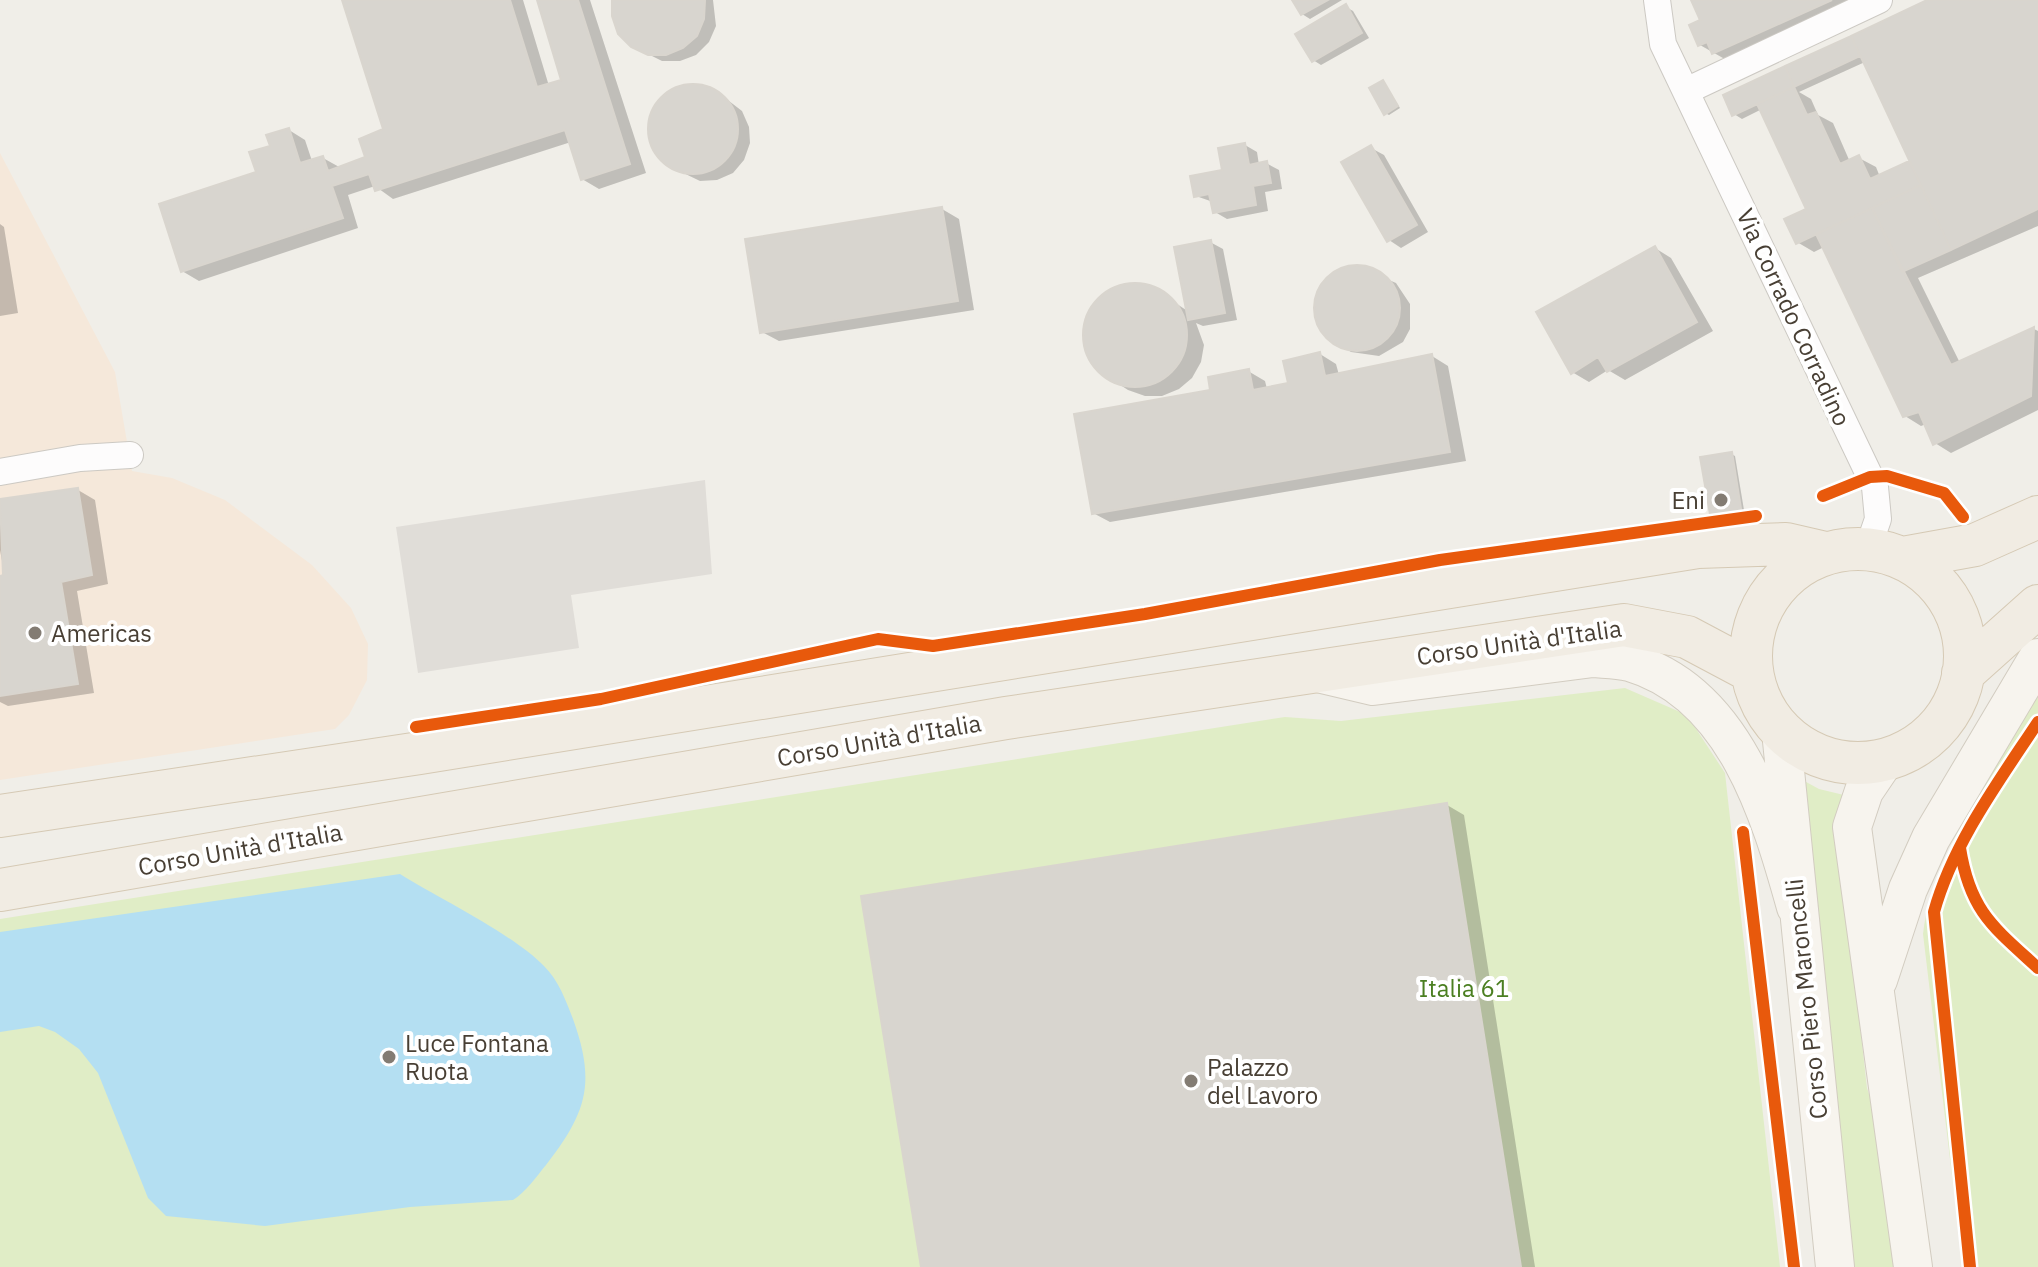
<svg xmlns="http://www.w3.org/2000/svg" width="2038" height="1267" font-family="'IBM Plex Sans',sans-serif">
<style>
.commercial{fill:#f5e8da}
.green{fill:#e0edc6}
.parking{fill:#e0ddd8}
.water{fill:#b4dff2}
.shadow{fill:#0003;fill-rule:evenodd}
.building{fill:#d8d5cf;stroke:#d9d5ce;stroke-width:2}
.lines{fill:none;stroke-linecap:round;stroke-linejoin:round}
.minor-casing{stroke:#ccc9c3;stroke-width:28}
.secondary-casing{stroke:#d2ccc0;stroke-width:40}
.primary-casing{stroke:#d5c9b4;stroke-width:44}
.minor{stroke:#fdfcfc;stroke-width:26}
.secondary{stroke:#f7f4ee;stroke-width:38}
.primary{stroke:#f1ece3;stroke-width:42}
.cycleway-casing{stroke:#fff;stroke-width:17}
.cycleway{stroke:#e8590c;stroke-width:12}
.poi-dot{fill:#837c73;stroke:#fff;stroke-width:3}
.labels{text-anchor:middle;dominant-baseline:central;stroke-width:8;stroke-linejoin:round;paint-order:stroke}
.street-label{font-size:24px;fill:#483f34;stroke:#fff}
.poi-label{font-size:24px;fill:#483f34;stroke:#fff;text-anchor:start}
.park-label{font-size:24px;fill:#4b7f21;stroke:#fff}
</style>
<rect width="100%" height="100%" fill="#f0eee8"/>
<path class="commercial" d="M 0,153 L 115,372 L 132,471 L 172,478 L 225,500 L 312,565 L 351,608 L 368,644 L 367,680 L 349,715 L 335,729 L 0,780 Z"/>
<path class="green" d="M 1625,688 L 1687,715 L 1725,773 L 1780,1267 L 0,1267 L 0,919 L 1285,717 L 1341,721 Z
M 2038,690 L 2038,1267 L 1963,1267 L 1923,934 C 1932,857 2000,760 2038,690 Z
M 1797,777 L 1819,789 L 1848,796 L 1838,829 L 1867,1088 L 1885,1142 L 1899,1267 L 1851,1267 Z"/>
<path class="parking" d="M 705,480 L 712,574 L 571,595 L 579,648 L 418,673 L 396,527 Z"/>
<path class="water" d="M 400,874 C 440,899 513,934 544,966 C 559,981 566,1001 573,1019 C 596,1083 587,1112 546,1165 C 536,1177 526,1192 513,1200 L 410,1207 L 265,1226 L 166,1216 L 148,1198 L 98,1073 L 79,1049 L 55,1032 L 39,1026 L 0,1032 L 0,932 Z"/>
<path class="shadow" d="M 344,0 L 523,0 L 549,86 L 563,81 L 539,0 L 590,0 L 646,173 L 599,189 L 582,179 L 571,142 L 393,199 L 375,186 L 348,195 L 358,228 L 199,281 L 182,271 L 289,130 L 305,140 L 312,161 L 323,158 L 341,168 L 367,158 L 385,130 Z
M 614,0 L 713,0 L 716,26 L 709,42 L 696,55 L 680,61 L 662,61 L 646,53 Z
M 1294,0 L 1342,0 L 1310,19 L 1302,14 Z
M 1693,0 L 1868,0 L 1730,62 L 1700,45 L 1703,21 Z
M 1932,0 L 2038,0 L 2038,226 L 1918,278 L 1960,363 L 2034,329 L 2038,331 L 2038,410 L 1951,453 L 1935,443 L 1926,424 L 1921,426 L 1905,416 L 1824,247 L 1814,252 L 1797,242 L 1809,210 L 1762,109 L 1742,119 L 1734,114 L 1725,96 ZM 1865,62 L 1912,162 L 1880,177 L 1876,167 L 1859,158 L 1850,162 L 1833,123 L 1818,115 L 1811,99 L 1799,92 Z
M 1346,7 L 1353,11 L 1369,38 L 1321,65 L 1313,60 Z
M 1383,82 L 1400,108 L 1389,115 L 1385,113 Z
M 682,86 L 699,86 L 716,91 L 742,111 L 749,127 L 750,143 L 744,160 L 733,173 L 717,180 L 700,181 L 671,167 L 658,155 L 650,140 L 650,123 L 655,106 L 667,94 Z
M 1245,145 L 1257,152 L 1259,165 L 1266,163 L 1279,170 L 1282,189 L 1265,192 L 1268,211 L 1227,219 L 1215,212 L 1213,202 L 1196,196 L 1225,172 Z
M 1371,148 L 1384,155 L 1428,232 L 1401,248 L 1389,240 Z
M 942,209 L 959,219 L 974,310 L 779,341 L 762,332 Z
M 0,224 L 4,227 L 18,313 L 0,316 Z
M 1210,242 L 1223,249 L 1237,320 L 1203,326 L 1196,323 L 1204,345 L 1201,362 L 1192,378 L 1179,389 L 1162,396 L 1145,396 L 1128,390 L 1096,369 L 1087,353 L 1084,336 L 1093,306 L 1118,287 L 1150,286 L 1189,312 Z
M 1655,248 L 1671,258 L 1713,331 L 1625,380 L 1608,370 L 1589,382 L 1572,372 Z
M 1358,267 L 1396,283 L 1410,304 L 1410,329 L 1403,342 L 1379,356 L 1351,352 L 1338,344 L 1319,323 L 1319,294 L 1325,283 L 1345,269 Z
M 1320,354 L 1336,364 L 1339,375 L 1432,356 L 1448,366 L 1466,461 L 1110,522 L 1093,513 L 1212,392 L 1248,371 L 1265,381 L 1267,389 L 1290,385 Z
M 1731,454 L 1735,456 L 1745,516 L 1716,520 L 1713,519 Z
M 78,490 L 95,500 L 108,584 L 77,591 L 94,693 L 8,706 L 0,702 L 0,578 L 5,577 L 0,550 L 0,500 Z
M 1447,805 L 1464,815 L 1535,1267 L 923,1267 Z"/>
<path class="building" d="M 342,0 L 510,0 L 537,87 L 561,80 L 537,0 L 578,0 L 630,164 L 581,180 L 565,130 L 375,191 L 369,174 L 332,186 L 343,218 L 181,272 L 159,204 L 256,172 L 249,152 L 270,146 L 266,135 L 289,128 L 300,163 L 323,156 L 328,171 L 365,157 L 359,139 L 383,129 Z
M 612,0 L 705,0 L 704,19 L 697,36 L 683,48 L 666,55 L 648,55 L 631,47 L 618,34 L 612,16 Z
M 1292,0 L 1328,0 L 1301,15 Z
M 1691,0 L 1832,0 L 1712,54 L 1707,42 L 1698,46 L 1689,25 L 1700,20 Z
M 1927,0 L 2038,0 L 2038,209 L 1951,250 L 1851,36 Z
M 1346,4 L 1362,33 L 1312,62 L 1295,34 Z
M 1851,36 L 1860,56 L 1794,87 L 1785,66 Z
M 1785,66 L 1794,87 L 1732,116 L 1723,95 Z
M 1383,80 L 1398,106 L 1384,115 L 1369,88 Z
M648 129a45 45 0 1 1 90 0a45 45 0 1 1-90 0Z
M 1794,87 L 1807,115 L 1816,112 L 1840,164 L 1859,155 L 1870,179 L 1909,161 L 1921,185 L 1796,244 L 1784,219 L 1806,209 L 1757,104 Z
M 1245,143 L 1249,165 L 1267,161 L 1271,183 L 1253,186 L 1256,205 L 1213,213 L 1209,194 L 1194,197 L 1190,176 L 1222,170 L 1218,148 Z
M 1371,145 L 1417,225 L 1387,242 L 1341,162 Z
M 1921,185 L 1951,250 L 1902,272 L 1872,208 Z
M 942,207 L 958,301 L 760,333 L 745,239 Z
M 1872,208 L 1951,365 L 2034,327 L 2031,396 L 1933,445 L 1919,412 L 1903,417 L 1816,234 Z
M 1211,240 L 1225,313 L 1188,320 L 1174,247 Z
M 1655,246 L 1697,322 L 1607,372 L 1598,357 L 1571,374 L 1536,312 Z
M1314 308a43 43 0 1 1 86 0a43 43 0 1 1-86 0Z
M1083 335a52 52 0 1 1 104 0a52 52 0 1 1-104 0Z
M 1320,352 L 1325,376 L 1432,354 L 1450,452 L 1092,514 L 1074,414 L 1210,390 L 1208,377 L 1249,369 L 1253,390 L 1288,383 L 1283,361 Z
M 1732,452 L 1742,515 L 1711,520 L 1700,457 Z
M 78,488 L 92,575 L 61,582 L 78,684 L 0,696 L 0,576 L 3,575 L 0,499 Z
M 1447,803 L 1521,1267 L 921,1267 L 861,896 Z"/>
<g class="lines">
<defs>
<path id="minor" d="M 1657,0 L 1663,44 L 1875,487 L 1878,519 L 1868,548
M 1686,91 L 1879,0
M 0,472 L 80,458 L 130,455"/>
<path id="secondary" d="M 1318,673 L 1373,686 L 1593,658 C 1604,659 1618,659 1630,662 C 1735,693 1770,814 1796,907
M 1781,731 L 1835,1267
M 1885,760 L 1864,791 L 1852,827 L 1913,1267
M 1878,980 L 1908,889 L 1931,838 L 2038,658"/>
<path id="primary" d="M1751 656a107 107 0 1 1 214 0a107 107 0 1 1-214 0Z
M 1903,558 L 1975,545 L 2038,517
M 1963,673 L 2038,606
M 0,816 L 420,753 L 1698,547 L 1786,544 L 1825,553
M 0,890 L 1006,718 L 1624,625 L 1687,637 L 1751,671"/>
</defs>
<use href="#minor" class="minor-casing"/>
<use href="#secondary" class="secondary-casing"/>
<use href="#primary" class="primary-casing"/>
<use href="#minor" class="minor"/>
<use href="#secondary" class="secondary"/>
<use href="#primary" class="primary"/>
<defs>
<path id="cycleway" d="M 1823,496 L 1870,477 L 1887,476 L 1944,493 L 1963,517
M 416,727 L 601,699 L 878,639 L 933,646 L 1145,614 L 1440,560 L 1756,516
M 1743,832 L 1794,1267
M 1960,848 C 1970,911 1993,927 2038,968
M 1970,1267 L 1934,912 C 1953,843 1999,781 2038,722"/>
</defs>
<use href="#cycleway" class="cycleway-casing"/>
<use href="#cycleway" class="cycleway"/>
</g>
<g class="poi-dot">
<circle cx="1721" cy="500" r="8"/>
<circle cx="35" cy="633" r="8"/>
<circle cx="389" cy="1057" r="8"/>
<circle cx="1191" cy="1081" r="8"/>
</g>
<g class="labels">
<g class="street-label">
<text transform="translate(1794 317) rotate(65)">Via Corrado Corradino</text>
<text transform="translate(1519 642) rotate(-8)">Corso Unità d'Italia</text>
<text transform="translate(879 740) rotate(-10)">Corso Unità d'Italia</text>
<text transform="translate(240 849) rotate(-10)">Corso Unità d'Italia</text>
<text transform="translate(1806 999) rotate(-96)">Corso Piero Maroncelli</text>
</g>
<g class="poi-label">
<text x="1705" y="500" text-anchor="end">Eni</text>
<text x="51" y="633">Americas</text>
<text x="405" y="1043">Luce Fontana<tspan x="405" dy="28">Ruota</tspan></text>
<text x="1207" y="1067">Palazzo<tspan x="1207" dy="28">del Lavoro</tspan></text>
</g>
<g class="park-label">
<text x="1464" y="988">Italia 61</text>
</g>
</g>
</svg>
